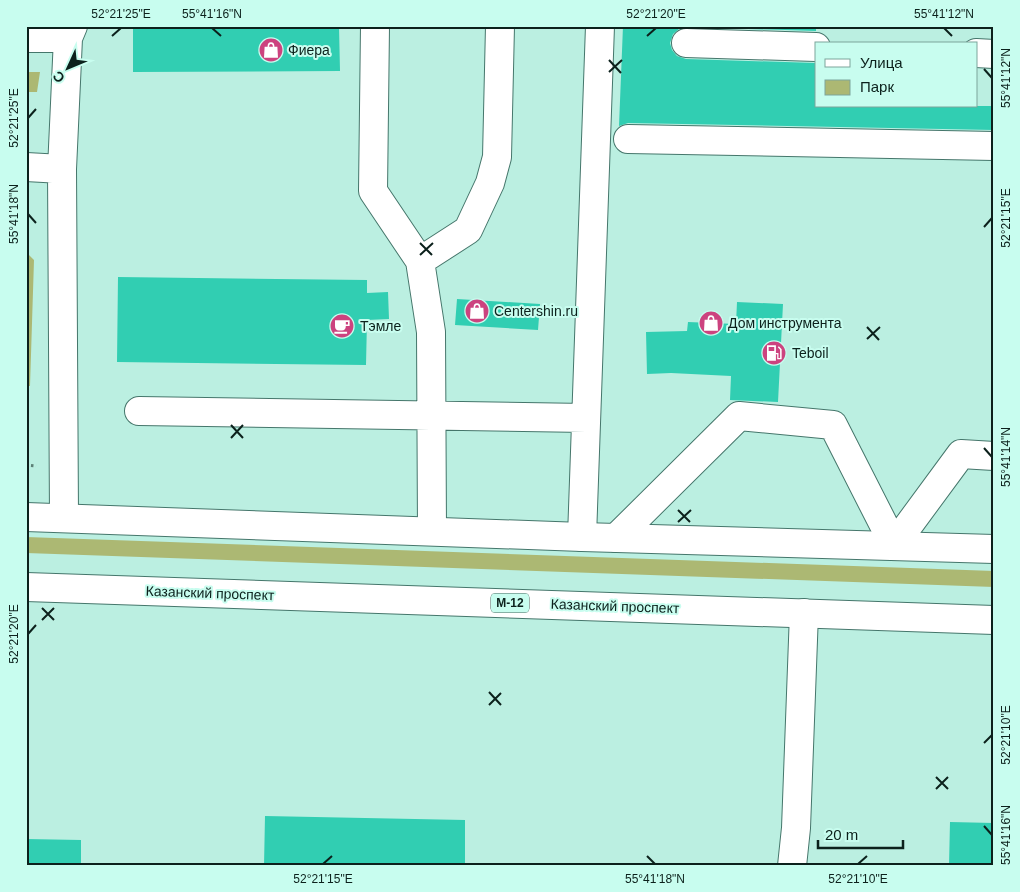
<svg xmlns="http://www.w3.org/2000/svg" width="1020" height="892" font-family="Helvetica,sans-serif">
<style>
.green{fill:#acb873}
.building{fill:#31ceb2}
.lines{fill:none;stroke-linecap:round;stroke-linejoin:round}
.minor-casing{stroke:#45766b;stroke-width:30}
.major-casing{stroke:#45766b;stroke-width:30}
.path{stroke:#5c8076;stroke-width:3;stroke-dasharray:2.5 2.5;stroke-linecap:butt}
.minor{stroke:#fff;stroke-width:28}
.major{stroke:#fff;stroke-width:28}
.ticks{fill:none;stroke:#0c211c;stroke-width:2}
.labels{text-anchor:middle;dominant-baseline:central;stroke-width:4;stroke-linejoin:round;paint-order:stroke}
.shield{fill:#c8fdef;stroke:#44635b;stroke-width:1}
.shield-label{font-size:12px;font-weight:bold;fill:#0c211c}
.poi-label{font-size:14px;fill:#0c211c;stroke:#c8fdef;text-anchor:start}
.street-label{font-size:14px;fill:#0c211c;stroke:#c8fdef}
.neatline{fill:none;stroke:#0c211c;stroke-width:2}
.ticks-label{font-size:12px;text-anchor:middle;fill:#0c211c}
</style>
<rect width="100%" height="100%" fill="#bbefe1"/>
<path class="green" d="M 26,72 L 40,72 L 37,92 L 26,92 Z
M 26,252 L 34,260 L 30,386 L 26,386 Z
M 26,537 L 994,571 L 994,587 L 26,553 Z"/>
<path class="building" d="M 133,26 L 339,26 L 340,71 L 133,72 Z
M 623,26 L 816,26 L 816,31 L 686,27 L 679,29 L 673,34 L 670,43 L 672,50 L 677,56 L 686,59 L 816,63 L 816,106 L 994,106 L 994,130 L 628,123 L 619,126 Z
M 118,277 L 367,280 L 367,293 L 388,292 L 389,319 L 367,320 L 366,365 L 117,362 Z
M 457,299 L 540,304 L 538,330 L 455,325 Z
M 737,302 L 783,304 L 778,402 L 730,400 L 731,376 L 671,373 L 647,374 L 646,332 L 687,331 L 688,322 L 736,324 Z
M 265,816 L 465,820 L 465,864 L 391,863 L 391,866 L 264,866 Z
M 950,822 L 994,823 L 994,866 L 949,866 Z
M 26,839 L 81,840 L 81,866 L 26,866 Z"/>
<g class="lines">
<defs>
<path id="minor" d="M 375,26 L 373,191 L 420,261 L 431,332 L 432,531
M 26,38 L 68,38
M 686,43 L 816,47
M 976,53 L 994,54
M 628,139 L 994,146
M 26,167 L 62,169
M 420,261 L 468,230 L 490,183 L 497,157 L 500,26
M 139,411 L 586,418
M 64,518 L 62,169 L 68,38 L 73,26
M 582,537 L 600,26
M 616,538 L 739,416 L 833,425 L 894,545 L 961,454 L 994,456
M 792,866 L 796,828 L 804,613"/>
<path id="major" d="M 26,517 L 582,537 L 994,549
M 26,587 L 994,620"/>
</defs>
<use href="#minor" class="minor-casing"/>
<use href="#major" class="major-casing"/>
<path class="path" d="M 26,465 L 36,466"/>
<use href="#minor" class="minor"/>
<use href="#major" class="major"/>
</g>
<path class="ticks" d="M 212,28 L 221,36M 944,28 L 952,36M 112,36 L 121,28M 647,36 L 656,28M 609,60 L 621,73M 984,69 L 992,78M 609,72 L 622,60M 28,118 L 36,109M 28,214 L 36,223M 984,227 L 992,218M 420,243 L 432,255M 420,255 L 433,243M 867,327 L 879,340M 867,339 L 880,327M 231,425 L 243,438M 231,438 L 243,425M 984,448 L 992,457M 678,510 L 690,522M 678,522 L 691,510M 42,608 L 54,620M 42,620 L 54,608M 28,634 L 36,625M 489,692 L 501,705M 489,705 L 501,693M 984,743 L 992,735M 936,777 L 948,789M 936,789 L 948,777M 984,826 L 992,835M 647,856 L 655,864M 323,864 L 332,856M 858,864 L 867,856"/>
<defs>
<symbol id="shop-disc" viewBox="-11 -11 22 22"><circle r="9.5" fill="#cc437f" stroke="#c8fdef"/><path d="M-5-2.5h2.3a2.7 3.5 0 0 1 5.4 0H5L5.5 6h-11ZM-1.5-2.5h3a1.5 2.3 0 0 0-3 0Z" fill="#fff"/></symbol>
<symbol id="cafe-disc" viewBox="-11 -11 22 22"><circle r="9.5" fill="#cc437f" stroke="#c8fdef"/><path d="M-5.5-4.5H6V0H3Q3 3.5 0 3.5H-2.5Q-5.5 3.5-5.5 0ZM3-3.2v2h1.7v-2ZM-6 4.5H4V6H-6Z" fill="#fff"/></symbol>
<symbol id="fuel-disc" viewBox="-11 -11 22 22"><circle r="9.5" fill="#cc437f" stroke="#c8fdef"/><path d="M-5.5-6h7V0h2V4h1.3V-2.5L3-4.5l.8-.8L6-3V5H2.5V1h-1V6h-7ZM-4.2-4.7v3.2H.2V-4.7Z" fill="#fff"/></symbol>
</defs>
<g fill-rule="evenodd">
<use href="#shop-disc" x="257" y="36" width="28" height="28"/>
<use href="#shop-disc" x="463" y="297" width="28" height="28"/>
<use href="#shop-disc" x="697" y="309" width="28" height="28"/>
<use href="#cafe-disc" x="328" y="312" width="28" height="28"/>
<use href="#fuel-disc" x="760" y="339" width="28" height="28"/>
</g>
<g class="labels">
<rect class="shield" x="491" y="593.5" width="38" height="19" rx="4"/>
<g class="shield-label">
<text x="510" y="603">М-12</text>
</g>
<g class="poi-label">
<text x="288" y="50">Фиера</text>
<text x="494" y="311">Centershin.ru</text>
<text x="728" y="323">Дом инструмента</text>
<text x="360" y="326">Тэмле</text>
<text x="792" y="353">Teboil</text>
</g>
<g class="street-label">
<text transform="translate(210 593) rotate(2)">Казанский проспект</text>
<text transform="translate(615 606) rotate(2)">Казанский проспект</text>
</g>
</g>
<rect width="1020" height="892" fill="none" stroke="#c8fdef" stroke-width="55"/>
<rect x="815" y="42" width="162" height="65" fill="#c8fdef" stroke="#7da59b"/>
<rect x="825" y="59" width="25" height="8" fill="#ffffff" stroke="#7da59b"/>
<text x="860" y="68" font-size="15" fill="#0c211c">Улица</text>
<rect x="825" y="80" width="25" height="15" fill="#acb873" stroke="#7da59b"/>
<text x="860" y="92" font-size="15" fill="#0c211c">Парк</text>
<g transform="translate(68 68) rotate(226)" stroke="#c8fdef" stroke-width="4" paint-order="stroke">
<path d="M0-4L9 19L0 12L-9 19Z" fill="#0c211c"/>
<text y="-8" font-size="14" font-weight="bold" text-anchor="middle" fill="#0c211c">С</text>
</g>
<path d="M818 840v8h85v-8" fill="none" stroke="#0c211c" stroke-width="2.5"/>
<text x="825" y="840" font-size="15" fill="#0c211c" stroke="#c8fdef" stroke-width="4" paint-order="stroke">20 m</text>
<rect x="28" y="28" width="964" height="836" class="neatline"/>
<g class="ticks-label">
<text x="121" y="18">52°21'25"E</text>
<text x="212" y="18">55°41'16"N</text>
<text x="656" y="18">52°21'20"E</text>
<text x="944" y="18">55°41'12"N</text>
<text transform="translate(1006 78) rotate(-90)" y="4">55°41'12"N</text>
<text transform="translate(14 118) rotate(-90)" y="4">52°21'25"E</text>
<text transform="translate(14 214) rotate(-90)" y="4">55°41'18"N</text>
<text transform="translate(1006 218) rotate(-90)" y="4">52°21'15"E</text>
<text transform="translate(1006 457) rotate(-90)" y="4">55°41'14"N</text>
<text transform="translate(14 634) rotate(-90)" y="4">52°21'20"E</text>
<text transform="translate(1006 735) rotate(-90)" y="4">52°21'10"E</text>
<text transform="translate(1006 835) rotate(-90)" y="4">55°41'16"N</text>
<text x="323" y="883">52°21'15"E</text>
<text x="655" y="883">55°41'18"N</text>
<text x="858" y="883">52°21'10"E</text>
</g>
</svg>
